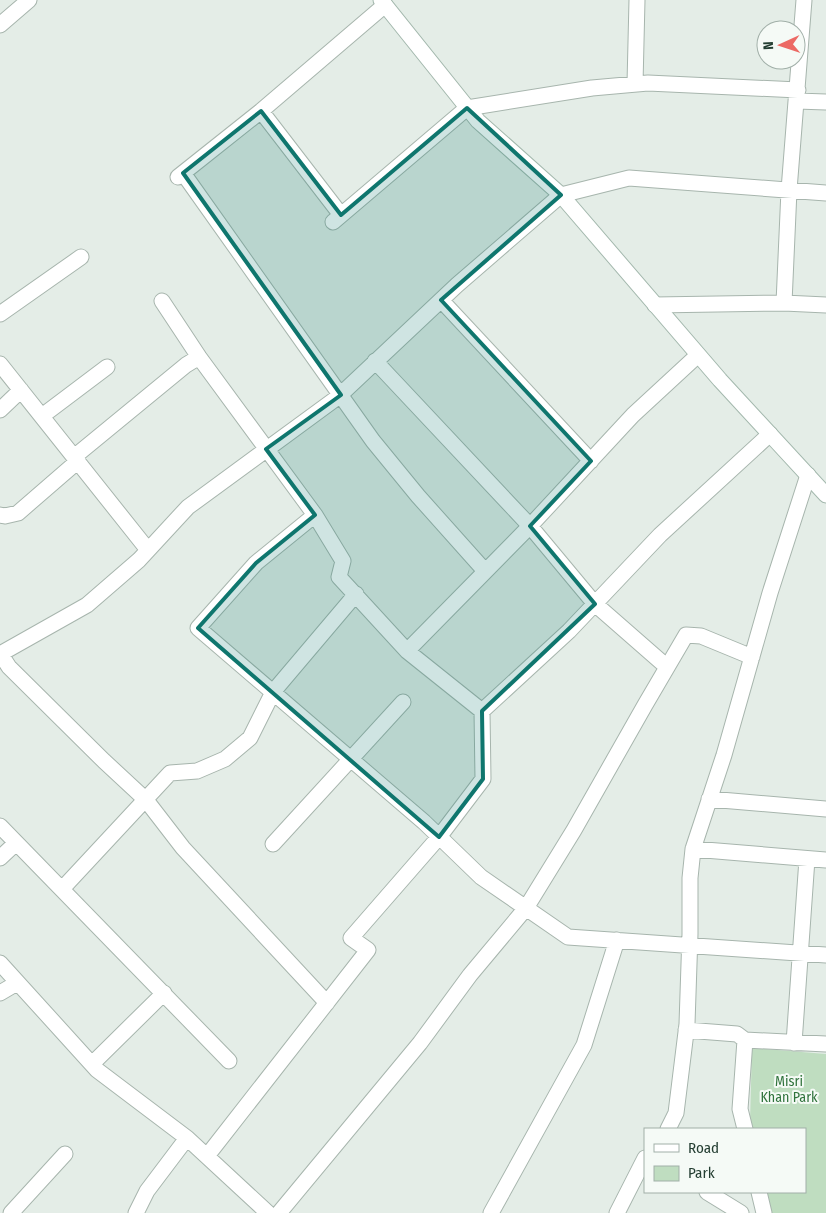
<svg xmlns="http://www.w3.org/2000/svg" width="826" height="1213" font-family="'Fira Sans Condensed',sans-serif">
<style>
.green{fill:#bfddc0}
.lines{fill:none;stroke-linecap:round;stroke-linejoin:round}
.street-casing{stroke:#a7b5ad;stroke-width:17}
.secondary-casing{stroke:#a3b8ad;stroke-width:17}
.street{stroke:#fff;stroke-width:15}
.secondary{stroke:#fff;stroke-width:15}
.marked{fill:#0f766e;fill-opacity:0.2;stroke:#0f766e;stroke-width:4;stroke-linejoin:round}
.labels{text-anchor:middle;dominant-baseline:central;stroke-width:4;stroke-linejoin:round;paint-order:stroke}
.park-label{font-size:14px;fill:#30733c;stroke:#f5faf6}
</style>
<rect width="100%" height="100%" fill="#e4ede7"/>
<path class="green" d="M 752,1048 L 826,1054 L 826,1213 L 772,1213 L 767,1192 L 805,1192 L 805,1129 L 752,1129 L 750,1122 Z"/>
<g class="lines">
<defs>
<path id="street" d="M 0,25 L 29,0
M 635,84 L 637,0
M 797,101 L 826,102
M 261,111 L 341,215
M 183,173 L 373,441 L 418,496 L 485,571
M 178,177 L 261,111 L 385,5
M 333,222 L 467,108 L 592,88 L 648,83 L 798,90
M 441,300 L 591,461
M 162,301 L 199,357 L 315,515 L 343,561 L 339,577 L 407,651 L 482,711
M 784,303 L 789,190 L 804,0
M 655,305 L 784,303 L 826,305
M 0,314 L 81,257
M 375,361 L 530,526 L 595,604 L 667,667
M 0,364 L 148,550
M 0,410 L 21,390
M 42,416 L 107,367
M 74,457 L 186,365 L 199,357
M 0,515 L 5,516 L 18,513 L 78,461
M 315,515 L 256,563 L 198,628 L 424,822 L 481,877 L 568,937 L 826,955
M 407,651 L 530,526 L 633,415 L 698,355
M 0,653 L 9,667 L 104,761 L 146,800 L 183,848 L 327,1003
M 0,654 L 87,605 L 139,560 L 188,507 L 338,397 L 457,285 L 561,195 L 629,178 L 826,193
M 709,799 L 826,809
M 0,826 L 229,1061
M 273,844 L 403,702
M 693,849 L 826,860
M 0,858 L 16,843
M 62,889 L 170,773 L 197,771 L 225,759 L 250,738 L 273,692 L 356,594
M 0,963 L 97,1070 L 187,1138 L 268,1213
M 0,993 L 17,983
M 686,1030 L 737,1034 L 745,1040 L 826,1044
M 794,1043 L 807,859
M 92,1064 L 164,993
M 668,1129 L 676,1113 L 687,1024 L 690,934 L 690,878 L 693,849 L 724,755 L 770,593 L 808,475
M 745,1129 L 740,1109 L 745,1040
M 207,1156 L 368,950 L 351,938 L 439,837 L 483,779 L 482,711 L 569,631 L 660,535 L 770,434
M 707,1192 L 741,1213
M 759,1192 L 764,1213
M 11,1213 L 65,1154
M 136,1213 L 147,1191 L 187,1138
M 279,1213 L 420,1043 L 470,975 L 526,908 L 574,830 L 645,705 L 686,635 L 701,636 L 752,657
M 491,1213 L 584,1045 L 617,940
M 617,1213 L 645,1158"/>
<path id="secondary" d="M 381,0 L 478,121 L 561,195 L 720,380 L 826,495"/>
</defs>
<use href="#street" class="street-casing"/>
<use href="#secondary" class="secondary-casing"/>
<use href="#street" class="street"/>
<use href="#secondary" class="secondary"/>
</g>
<path class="marked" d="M 467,108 L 561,195 L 441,300 L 591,461 L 530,526 L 595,604 L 482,711 L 483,779 L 439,837 L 198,628 L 256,563 L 315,515 L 266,449 L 341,395 L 183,173 L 261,111 L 341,215 Z"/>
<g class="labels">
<g class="park-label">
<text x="789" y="1081">Misri<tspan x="789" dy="16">Khan Park</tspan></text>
</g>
</g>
<rect x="644" y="1128" width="162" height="65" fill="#f5faf6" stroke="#a1afa8"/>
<rect x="654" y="1144" width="25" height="8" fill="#ffffff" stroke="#a1afa8"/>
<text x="688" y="1153" font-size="15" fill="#243e32">Road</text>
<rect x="654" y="1166" width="25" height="15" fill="#bfddc0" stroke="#a1afa8"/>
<text x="688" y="1178" font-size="15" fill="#243e32">Park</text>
<g transform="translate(781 45) rotate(267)"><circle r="24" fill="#f5faf6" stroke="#a1afa8"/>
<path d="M0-4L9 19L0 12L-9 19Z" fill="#ec6964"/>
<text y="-8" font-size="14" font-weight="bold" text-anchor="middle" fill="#243e32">N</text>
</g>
</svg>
